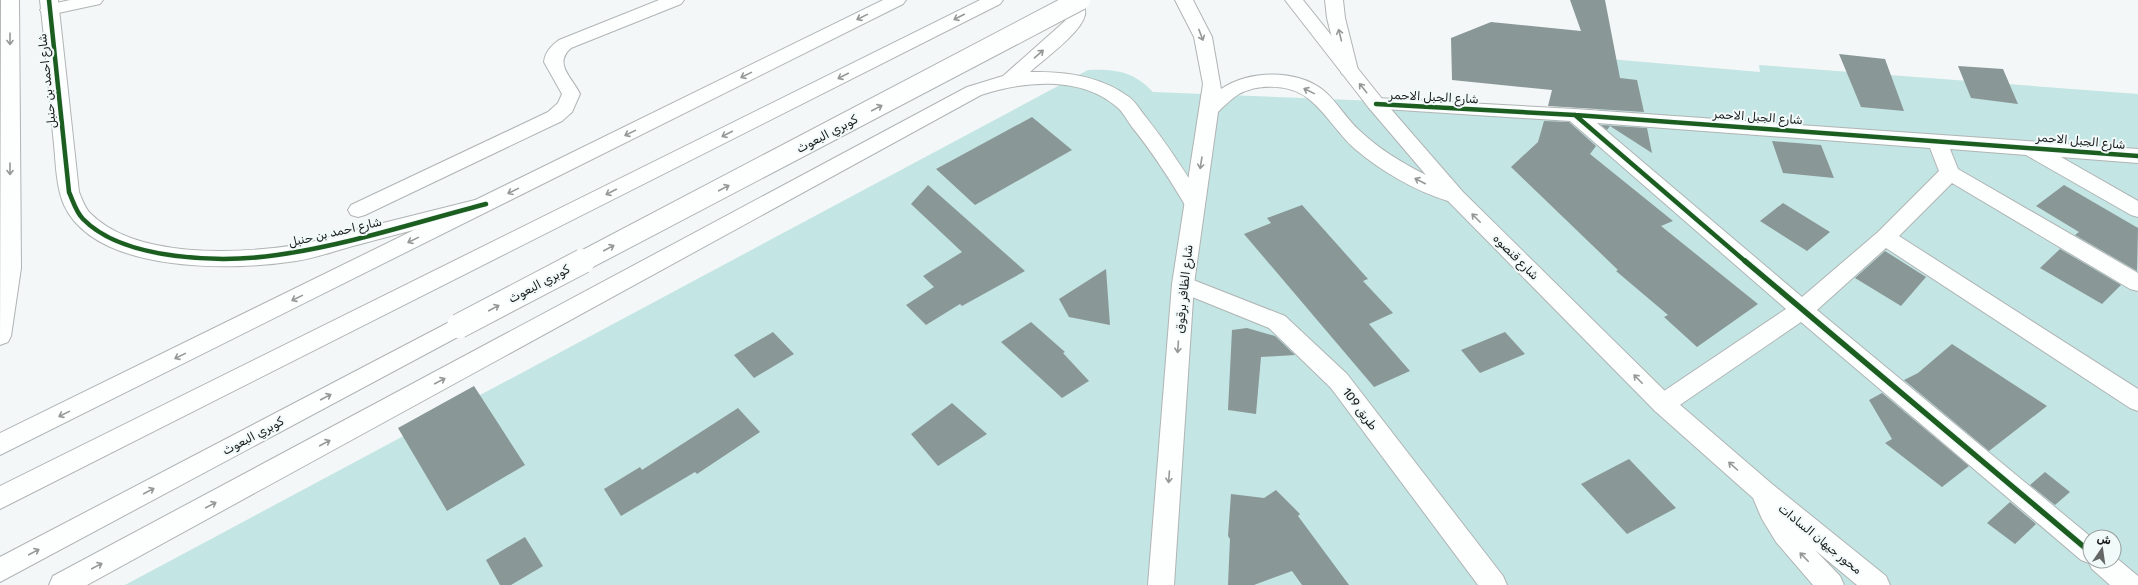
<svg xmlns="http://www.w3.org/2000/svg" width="2138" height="585" font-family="Rubik,Vazirmatn,sans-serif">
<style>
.green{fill:#c3e5e4;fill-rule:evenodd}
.building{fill:#8a9797}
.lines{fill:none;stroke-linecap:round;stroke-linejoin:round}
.minor-casing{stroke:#b0b4b4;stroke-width:2}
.tertiary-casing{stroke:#b0b4b4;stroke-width:2}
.secondary-casing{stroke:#b0b4b4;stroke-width:2}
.trunk-casing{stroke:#b0b4b4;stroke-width:2}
.minor{fill:#fdfefe;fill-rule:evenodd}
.tertiary{fill:#fdfefe;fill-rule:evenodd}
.secondary{fill:#fdfefe;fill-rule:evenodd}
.trunk{fill:#fdfefe;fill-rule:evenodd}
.trunk-bridge-far1-casing{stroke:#b0b4b4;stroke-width:22;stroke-linecap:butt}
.trunk-bridge-casing{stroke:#b0b4b4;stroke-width:26;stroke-linecap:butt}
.trunk-bridge-far1{stroke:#fdfefe;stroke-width:20}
.trunk-bridge{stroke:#fdfefe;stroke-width:24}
.cycleway-far1-casing{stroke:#f1f9f9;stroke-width:6}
.cycleway-casing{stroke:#f1f9f9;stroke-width:8}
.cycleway-far1{stroke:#1b5e20;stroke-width:4.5}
.cycleway{stroke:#1b5e20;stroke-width:5.5}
.oneway{stroke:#969797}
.labels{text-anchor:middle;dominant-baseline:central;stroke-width:4;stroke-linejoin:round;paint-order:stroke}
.street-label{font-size:12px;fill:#181a1a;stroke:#f1f9f9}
</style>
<rect width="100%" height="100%" fill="#f3f7f7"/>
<path class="green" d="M 1586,57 L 1760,72 L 1759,65 L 2138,94 L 2138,585 L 125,585 L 1088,70 C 1115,69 1133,71 1153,92 L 1452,104 L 1598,113 ZM 2090,537 L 2114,537 L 2114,561 L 2090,561 Z"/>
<path class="building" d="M 1570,0 L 1605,0 L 1620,78 L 1637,80 L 1644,112 L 1548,106 L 1552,90 L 1452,80 L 1451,38 L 1491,22 L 1581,31 Z
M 1839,54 L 1885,59 L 1904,111 L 1861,107 Z
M 1958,66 L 2003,69 L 2018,104 L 1971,98 Z
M 1032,117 L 1072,150 L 975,205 L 936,169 Z
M 1544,121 L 1569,122 L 1596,146 L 1590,154 L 1673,221 L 1661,226 L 1758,304 L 1697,347 L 1664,317 L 1668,315 L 1616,271 L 1618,270 L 1511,167 L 1538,142 Z
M 1601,125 L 1647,128 L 1652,153 L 1610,126 L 1607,130 Z
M 1772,141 L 1821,145 L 1834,178 L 1783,173 Z
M 928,185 L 1025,271 L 962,306 L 960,304 L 926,325 L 906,305 L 934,287 L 923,276 L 962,252 L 911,204 Z
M 2064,185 L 2138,228 L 2137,271 L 2075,235 L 2079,232 L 2036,206 Z
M 1783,203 L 1830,232 L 1807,251 L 1760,221 Z
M 1302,205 L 1368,279 L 1363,281 L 1393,313 L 1369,324 L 1410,371 L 1374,387 L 1244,234 L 1271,223 L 1267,218 Z
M 2060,249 L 2121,285 L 2102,304 L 2040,268 Z
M 1885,251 L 1926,277 L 1901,306 L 1855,278 Z
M 1106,269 L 1110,325 L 1069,317 L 1059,299 Z
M 1031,322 L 1065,352 L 1063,353 L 1089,381 L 1062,398 L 1001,342 Z
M 1247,328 L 1275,336 L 1295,355 L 1261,357 L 1256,414 L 1228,410 L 1232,330 Z
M 773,332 L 794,354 L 754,378 L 734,355 Z
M 1505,332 L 1525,354 L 1480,373 L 1461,350 Z
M 1952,344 L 2010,382 L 2047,406 L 1989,451 L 1904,380 L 1918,373 Z
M 474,386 L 525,465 L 447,511 L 398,428 Z
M 1882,393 L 1969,466 L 1942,487 L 1885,443 L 1892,439 L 1869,400 Z
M 952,403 L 987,434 L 938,466 L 911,434 Z
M 738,408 L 760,432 L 697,474 L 695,472 L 621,516 L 604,489 L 640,467 L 642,470 Z
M 1629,459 L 1676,508 L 1627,534 L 1581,484 Z
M 2045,472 L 2070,492 L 2055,505 L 2030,485 Z
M 1276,490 L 1300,514 L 1298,516 L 1349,585 L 1302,585 L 1292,571 L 1254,585 L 1228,585 L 1230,539 L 1228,536 L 1231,494 L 1264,498 Z
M 2010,502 L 2036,524 L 2015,544 L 1987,523 Z
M 525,537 L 543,566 L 511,585 L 500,585 L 486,560 Z"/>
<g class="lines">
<defs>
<path id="minor" d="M 70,0 L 103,0 L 100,4 L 49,15 L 43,14 L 40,10 L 43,6 Z
M 659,0 L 684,0 L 681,4 L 571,48 C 553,64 572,77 580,94 L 572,112 L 562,121 L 365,215 L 358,217 L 351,215 L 348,210 L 351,205 L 548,112 L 558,103 L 562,94 L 544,62 C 545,52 551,46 559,40 Z
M 1376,98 L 1575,109 L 2138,149 L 2138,163 L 2061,157 L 2138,201 L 2138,217 L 2131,215 L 2026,155 L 1950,149 L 1958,169 L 2138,273 L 2138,291 L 2130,289 L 1952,183 L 1899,236 L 2138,389 L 2138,411 L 2130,408 L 1886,248 L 1817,310 L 2091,537 L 2090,561 L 2114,561 L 2114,556 L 2138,576 L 2138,585 L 2110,585 L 2092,569 L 2089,563 L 2081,560 L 1801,322 L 1671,411 L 1663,414 L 1655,411 L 1651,404 L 1655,397 L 1786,309 L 1570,121 L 1369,108 L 1366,104 L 1369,100 ZM 1597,123 L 1930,148 L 1939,171 L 1878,232 L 1802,297 Z
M 1183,276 L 1285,316 L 1347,374 L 1503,576 L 1507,585 L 1478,585 L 1331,388 L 1269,328 L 1175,290 L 1172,284 L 1175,278 Z"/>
<path id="tertiary" d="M 1,0 L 19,0 L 21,268 L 11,336 L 8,342 L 0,345 Z
M 40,0 L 58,0 L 79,192 C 82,199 85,208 90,213 C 135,259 238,254 296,245 C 316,242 335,235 355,230 C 395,220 435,210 475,200 L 482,202 L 485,207 L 482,212 L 475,214 C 434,225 393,235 353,246 C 334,251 316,258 296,261 C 233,271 96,274 64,205 C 55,184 56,158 53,135 C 49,90 45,45 40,0 Z"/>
<path id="secondary" d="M 1175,0 L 1193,0 L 1212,37 L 1221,89 C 1249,70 1296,69 1323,90 C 1337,101 1346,119 1360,131 C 1379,149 1402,163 1426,175 L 1369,108 L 1285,0 L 1303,0 L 1383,100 L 1463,192 L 1671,397 L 1772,484 L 1886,576 L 1890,585 L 1857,585 L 1815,550 L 1840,576 L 1844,585 L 1813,585 L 1776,542 L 1762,519 L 1753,498 L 1655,411 L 1448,201 C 1415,191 1381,171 1355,149 C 1338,134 1327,114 1310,100 C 1292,84 1259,83 1239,94 C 1231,99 1224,106 1218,112 L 1194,284 L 1174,585 L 1148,585 L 1172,284 L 1203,84 L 1194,37 Z"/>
<path id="trunk" d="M 883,0 L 906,0 L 903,4 L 0,455 L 0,433 Z
M 980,0 L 1003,0 L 1000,4 L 0,509 L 0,486 Z
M 1063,0 L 1081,0 C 1084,5 1086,9 1085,15 C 1081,33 1044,59 1030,72 C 1065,71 1101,76 1129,97 C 1136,102 1140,110 1145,116 C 1167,144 1187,174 1205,205 L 1202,210 L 1195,212 L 1188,210 C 1171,181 1153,153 1132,127 C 1127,120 1123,112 1117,107 C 1080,75 1024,81 981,95 L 87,585 L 49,585 L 53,576 L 967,87 L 1003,76 L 1065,21 L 1068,10 Z
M 1325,0 L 1343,0 L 1345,18 L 1358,70 L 1356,74 L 1349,76 L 1342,74 L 1340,70 L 1327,18 Z
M 459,317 L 467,320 L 470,326 L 467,332 L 0,582 L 0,557 Z"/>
</defs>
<use href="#minor" class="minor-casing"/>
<use href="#tertiary" class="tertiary-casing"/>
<use href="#secondary" class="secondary-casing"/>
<use href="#trunk" class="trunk-casing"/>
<use href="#minor" class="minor"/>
<use href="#tertiary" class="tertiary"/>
<use href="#secondary" class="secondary"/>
<use href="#trunk" class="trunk"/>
<defs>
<path id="trunk-bridge-far1" d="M 581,262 L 1080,0"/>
<path id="trunk-bridge" d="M 459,326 L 583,261"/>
</defs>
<use href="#trunk-bridge-far1" class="trunk-bridge-far1-casing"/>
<use href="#trunk-bridge" class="trunk-bridge-casing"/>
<use href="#trunk-bridge-far1" class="trunk-bridge-far1"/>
<use href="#trunk-bridge" class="trunk-bridge"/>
<defs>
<path id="cycleway-far1" d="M 49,0 L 69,192 C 73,201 76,212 83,219 C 124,261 222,263 277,255 C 348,245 417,222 486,204
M 1376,104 L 1575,115 L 2138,156
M 1575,115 L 1746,262"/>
<path id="cycleway" d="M 1745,261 L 2090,552"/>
</defs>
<use href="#cycleway-far1" class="cycleway-far1-casing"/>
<use href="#cycleway" class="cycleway-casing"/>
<use href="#cycleway-far1" class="cycleway-far1"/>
<use href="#cycleway" class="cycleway"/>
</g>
<defs><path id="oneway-shaft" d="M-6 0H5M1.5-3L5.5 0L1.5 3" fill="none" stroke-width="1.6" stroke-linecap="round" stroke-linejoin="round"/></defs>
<g class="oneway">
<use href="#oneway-shaft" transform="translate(862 17) rotate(154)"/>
<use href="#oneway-shaft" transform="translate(959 17) rotate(153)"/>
<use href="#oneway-shaft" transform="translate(1201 35) rotate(69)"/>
<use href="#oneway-shaft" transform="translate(1340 35) rotate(-104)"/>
<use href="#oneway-shaft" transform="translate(10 39) rotate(90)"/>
<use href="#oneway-shaft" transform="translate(1039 54) rotate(-41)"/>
<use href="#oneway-shaft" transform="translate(746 75) rotate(154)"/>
<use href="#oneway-shaft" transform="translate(843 76) rotate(153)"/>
<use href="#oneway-shaft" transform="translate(1363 88) rotate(-129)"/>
<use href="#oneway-shaft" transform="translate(1309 91) rotate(-154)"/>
<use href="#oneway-shaft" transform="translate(877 108) rotate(-28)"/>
<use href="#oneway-shaft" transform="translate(630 133) rotate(154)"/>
<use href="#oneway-shaft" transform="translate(727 134) rotate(153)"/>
<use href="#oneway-shaft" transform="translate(1201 163) rotate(99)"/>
<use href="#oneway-shaft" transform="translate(10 169) rotate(90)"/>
<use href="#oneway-shaft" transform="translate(1420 181) rotate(-153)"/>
<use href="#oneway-shaft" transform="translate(724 188) rotate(-28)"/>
<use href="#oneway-shaft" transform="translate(513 191) rotate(154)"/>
<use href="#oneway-shaft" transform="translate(611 192) rotate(153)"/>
<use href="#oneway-shaft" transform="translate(1476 218) rotate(-135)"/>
<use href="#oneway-shaft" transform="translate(413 240) rotate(154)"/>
<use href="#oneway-shaft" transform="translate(609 248) rotate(-28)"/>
<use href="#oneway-shaft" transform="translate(297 298) rotate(154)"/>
<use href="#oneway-shaft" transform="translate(494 308) rotate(-28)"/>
<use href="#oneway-shaft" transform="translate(1178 347) rotate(94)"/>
<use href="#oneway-shaft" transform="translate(180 356) rotate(154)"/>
<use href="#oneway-shaft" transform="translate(1638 379) rotate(-135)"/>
<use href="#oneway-shaft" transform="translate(440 381) rotate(-28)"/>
<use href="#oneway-shaft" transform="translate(326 397) rotate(-28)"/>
<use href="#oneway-shaft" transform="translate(64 414) rotate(154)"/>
<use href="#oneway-shaft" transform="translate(325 443) rotate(-28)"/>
<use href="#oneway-shaft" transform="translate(1733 466) rotate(-138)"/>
<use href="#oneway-shaft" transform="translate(1169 477) rotate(94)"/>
<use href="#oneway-shaft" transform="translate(149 491) rotate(-28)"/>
<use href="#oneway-shaft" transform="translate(211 505) rotate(-28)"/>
<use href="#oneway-shaft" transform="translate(34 552) rotate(-28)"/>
<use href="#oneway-shaft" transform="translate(1804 557) rotate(-134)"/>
<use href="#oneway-shaft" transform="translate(97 566) rotate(-28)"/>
</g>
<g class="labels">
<g class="street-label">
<text transform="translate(47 81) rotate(-96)">شارع احمد بن حنبل</text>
<text transform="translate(1434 97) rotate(3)">شارع الجبل الاحمر</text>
<text transform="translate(1758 117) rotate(4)">شارع الجبل الاحمر</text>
<text transform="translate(827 134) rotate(-28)">كوبري البعوث</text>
<text transform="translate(2081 141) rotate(5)">شارع الجبل الاحمر</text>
<text transform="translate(335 232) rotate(-13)">شارع احمد بن حنبل</text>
<text transform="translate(1516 257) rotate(45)">شارع قنصوه</text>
<text transform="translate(539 284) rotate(-28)">كوبري البعوث</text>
<text transform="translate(1184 289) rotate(-84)">شارع الظافر برقوق</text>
<text transform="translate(1360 409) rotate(53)">طريق 109</text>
<text transform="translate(253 436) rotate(-28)">كوبري البعوث</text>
<text transform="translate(1820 539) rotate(39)">محور جيهان السادات</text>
</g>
</g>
<g transform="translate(2102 549) rotate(13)"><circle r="19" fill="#f1f9f9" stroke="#9aa0a0"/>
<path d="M0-3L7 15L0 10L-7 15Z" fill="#656767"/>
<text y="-6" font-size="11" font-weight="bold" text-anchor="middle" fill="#181a1a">ش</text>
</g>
</svg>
